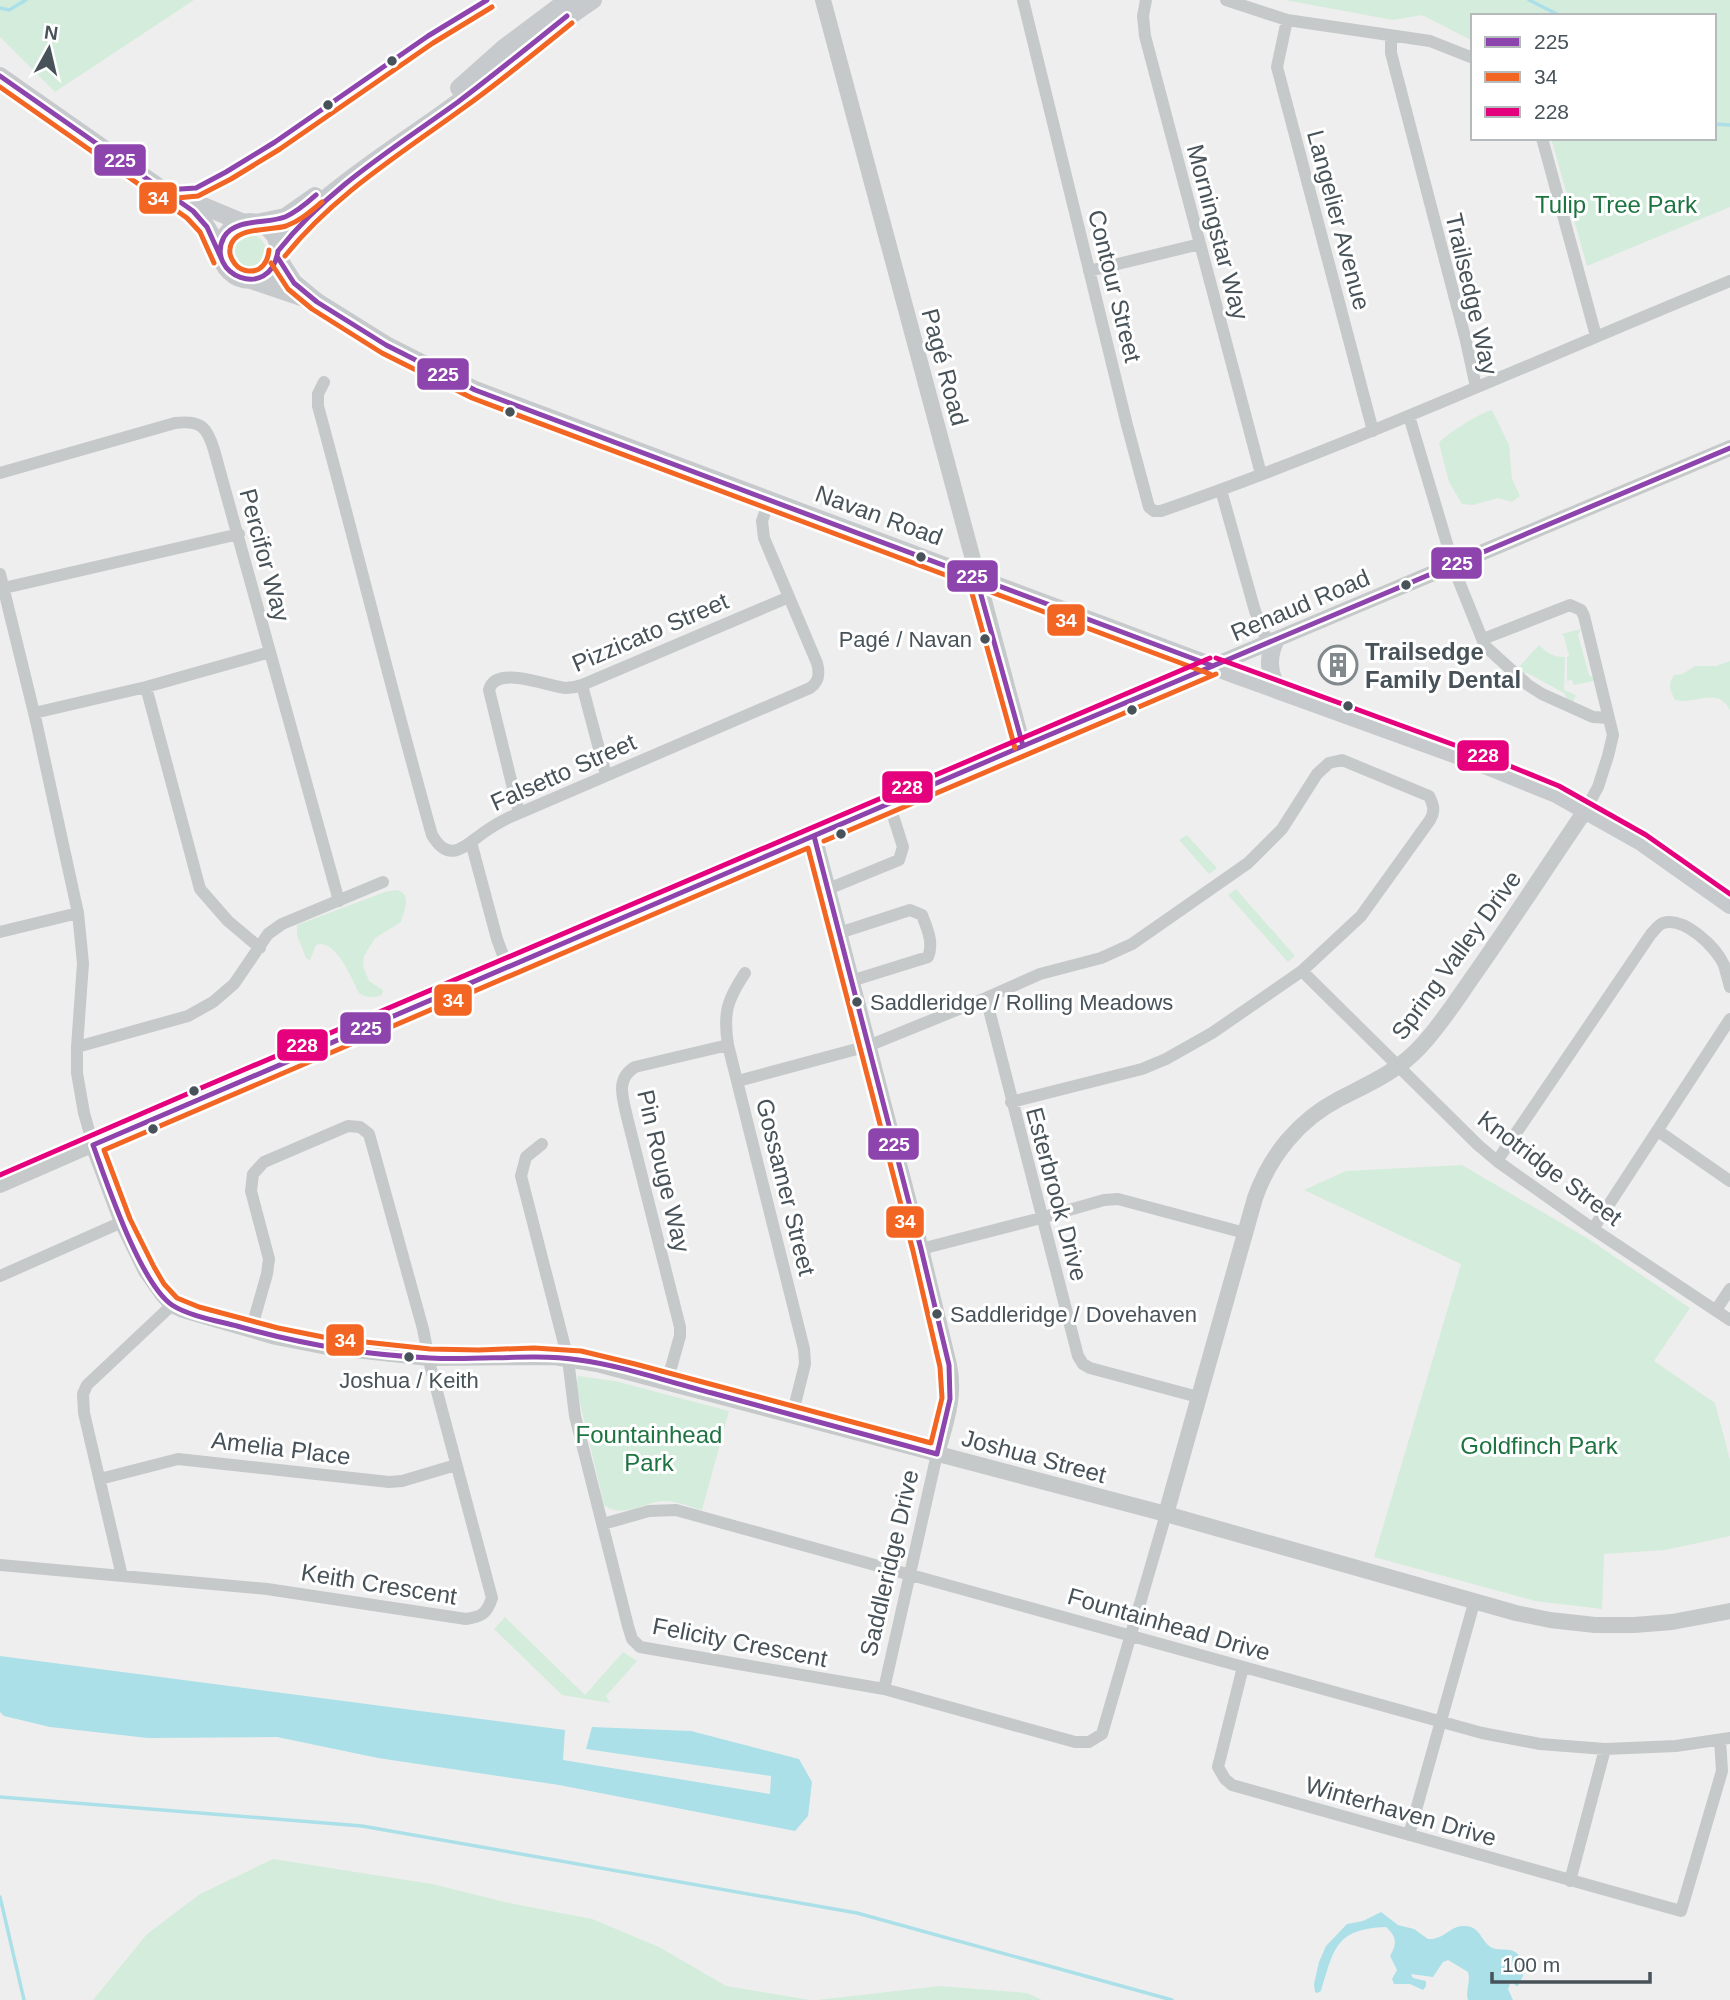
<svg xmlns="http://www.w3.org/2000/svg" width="1730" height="2000" font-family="Arial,sans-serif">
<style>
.green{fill:#d4ecdb}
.water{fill:#abe0e8}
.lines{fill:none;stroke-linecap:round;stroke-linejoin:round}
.stream{stroke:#abe0e8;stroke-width:3.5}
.minor{stroke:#c5c9ca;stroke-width:12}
.tertiary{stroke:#c5c9ca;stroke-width:16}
.secondary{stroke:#c7cacc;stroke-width:18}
.bus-1-casing{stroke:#fff;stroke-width:10}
.bus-2-casing{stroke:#fff;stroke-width:10}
.bus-3-casing{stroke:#fff;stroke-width:10}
.bus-1{stroke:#8e44ad;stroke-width:5}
.bus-2{stroke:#f26522;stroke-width:5}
.bus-3{stroke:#e5007d;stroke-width:5}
.bus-dot{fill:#475259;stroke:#fff;stroke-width:2.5}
.labels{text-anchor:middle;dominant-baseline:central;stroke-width:6;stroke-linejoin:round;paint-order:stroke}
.bus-label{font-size:22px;fill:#475259;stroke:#fff;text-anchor:start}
.park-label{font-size:24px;fill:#1d7441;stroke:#fff}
.street-label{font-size:24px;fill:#475259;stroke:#fff}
.poi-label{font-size:24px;font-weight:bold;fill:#475259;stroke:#fff;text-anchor:start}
.line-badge{stroke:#fff;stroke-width:2.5}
.badge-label{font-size:19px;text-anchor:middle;font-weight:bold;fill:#fff}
</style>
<rect width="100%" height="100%" fill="#efeeee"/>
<path class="green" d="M 0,0 L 194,0 L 55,92 L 0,37 Z
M 1285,0 L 1730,0 L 1730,207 L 1587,266 L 1551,138 L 1568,138 L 1575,141 L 1575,138 L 1714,138 L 1714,16 L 1473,16 L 1473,41 L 1422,15 L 1393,20 Z
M234 251a16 16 0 1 1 32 0a16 16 0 1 1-32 0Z
M 1492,410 L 1509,445 L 1512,479 L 1520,496 L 1512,502 L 1498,498 L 1473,505 L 1462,504 L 1449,482 L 1439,443 C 1447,433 1480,413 1492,410 Z
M 1581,629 L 1578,635 L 1589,675 L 1594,678 L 1594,681 L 1574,685 L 1572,680 L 1567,681 L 1567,657 L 1569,656 L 1564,636 L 1561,634 Z
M 1539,645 C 1547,653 1553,657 1565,657 L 1564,690 L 1576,695 L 1573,702 L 1567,699 L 1564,693 L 1527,673 L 1522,673 L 1517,669 Z
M 1730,661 L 1730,710 C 1716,686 1698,705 1675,700 C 1670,690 1667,685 1674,675 L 1683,674 L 1695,666 L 1716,666 Z
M 1187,835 L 1217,868 L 1209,874 L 1179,840 Z
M 1236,889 L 1295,956 L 1288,962 L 1228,895 Z
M 396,890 C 413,893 404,911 401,922 L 375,938 L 364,956 L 363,966 L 369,981 L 383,990 L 382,995 C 375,998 365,998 359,993 C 352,979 335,937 316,945 L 310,960 L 306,958 L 297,935 L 297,925 L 385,892 Z
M 1462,1165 L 1587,1238 L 1690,1308 L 1654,1361 L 1715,1403 L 1730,1460 L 1730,1536 L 1665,1550 L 1604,1554 L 1602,1609 L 1535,1601 L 1374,1557 L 1461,1264 L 1304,1190 L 1346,1171 Z
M 578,1376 L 615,1381 L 729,1411 L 702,1510 C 690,1507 675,1500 663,1501 C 641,1503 624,1519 604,1505 L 576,1386 Z
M 505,1617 L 585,1695 L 623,1652 L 637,1661 L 606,1696 L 610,1703 L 562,1695 L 494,1629 Z
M 273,1859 L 432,1884 L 509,1903 L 592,1919 L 659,1947 L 726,1986 L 810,2000 L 93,2000 L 147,1934 L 200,1894 Z
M 940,1986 L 1027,1993 L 1042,2000 L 817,2000 Z"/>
<path class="water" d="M 0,1656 L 565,1730 L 563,1760 L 770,1794 L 771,1776 L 586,1749 L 592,1727 L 691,1731 L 799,1759 L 812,1782 L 808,1816 L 795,1831 L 559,1785 L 378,1758 L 277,1737 L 148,1738 L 50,1727 L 4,1716 L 0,1712 Z
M 1381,1912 L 1398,1925 L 1414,1929 L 1428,1939 C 1444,1940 1450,1926 1463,1926 C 1478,1925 1480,1937 1488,1945 C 1498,1955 1513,1942 1522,1960 C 1527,1969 1523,1977 1518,1986 L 1515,1985 L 1513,1981 L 1510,1984 L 1508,1989 L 1513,2000 L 1468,2000 C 1465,1991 1471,1982 1468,1972 L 1448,1960 L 1443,1962 L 1433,1977 L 1411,1974 L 1413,1978 L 1426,1981 L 1426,1986 L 1423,1990 L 1410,1984 L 1394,1984 L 1392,1979 L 1397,1970 L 1390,1956 C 1397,1944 1397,1937 1386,1927 C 1335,1929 1334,1949 1321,1991 L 1317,1993 L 1315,1992 L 1314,1984 L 1319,1962 L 1326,1946 L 1347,1924 L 1363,1921 Z"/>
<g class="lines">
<path class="stream" d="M 1529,0 L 1561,16
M 0,8 L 9,10 L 26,0
M 1714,124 L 1730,125
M 0,1797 L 362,1826 L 857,1913 L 1172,2000
M 0,1897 L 24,2000"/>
<path class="minor" d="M 1023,0 L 1127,425 L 1149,507 L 1154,511 L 1161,511 C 1355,444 1541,358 1730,281
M 1146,0 L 1143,16 L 1145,36 L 1261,474
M 1226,0 L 1287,20 L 1430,41 L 1473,58
M 1287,20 L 1277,67 L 1373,431
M 1391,35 L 1391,53 L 1466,341 L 1476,387
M 1542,138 L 1596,336
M 1089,271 L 1200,244
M 324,382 L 318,394 L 318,406 C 357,549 392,693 432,835 C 449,864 464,847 483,833 C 491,827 500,822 508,818 L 810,688 C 819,682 820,674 817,663 L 764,538 L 762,521 L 769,501
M 1409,416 L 1456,574 L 1485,646 L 1528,685 L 1542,694 L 1593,717 L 1609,718
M 0,473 L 175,423 C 200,420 207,426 214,450 L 339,901
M 1221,490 L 1255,611 L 1268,643
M 0,574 L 36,721 L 78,913 L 83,963 L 77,1047 L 77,1073 L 84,1113 L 93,1145
M 0,589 L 239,534
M 1483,639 L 1570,605 L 1581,610 L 1584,616 L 1613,735 L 1608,756 L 1598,787 L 1585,811
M 582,685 L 606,775
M 146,687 L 200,889 L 228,921 L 260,948
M 34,713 L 146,687 L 270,652
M 519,813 L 489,690 C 495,664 547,686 565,688 C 571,688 576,687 582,685 L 789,597
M 471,842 L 497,939 L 507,966
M 828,889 L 899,860 L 903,847 L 889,803
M 0,932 L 78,913
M 839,933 L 910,910 L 922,915 C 927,928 934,943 928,957 L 851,981
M 1302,971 L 1478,1145 L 1497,1161 L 1593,1229 L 1730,1320
M 745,973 C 727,1000 723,1013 728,1045 L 804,1349 L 805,1364 L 792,1416
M 986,998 L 1078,1356 L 1083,1364 L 1090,1368 L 1198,1397
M 77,1047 L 188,1016 L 213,1002 L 234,984 L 268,934 L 282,924 L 383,882
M 738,1081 L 868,1046 L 986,998 L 1040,974 L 1101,958 L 1132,944 L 1248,863 L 1282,829 L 1317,774 L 1329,763 L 1342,760 L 1429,796 C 1434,806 1435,811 1430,820 L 1361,916 L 1302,971 L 1212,1033 L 1166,1059 L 1142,1069 L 1011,1102
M 1658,1131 L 1730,1181
M 542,1144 L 526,1157 L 521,1176 L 568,1359 L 575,1416 L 628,1626 L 632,1639 L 640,1647 L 884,1689 L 1075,1742 L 1089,1742 L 1102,1734 L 1166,1514
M 1497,1161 L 1651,934 C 1655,930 1658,925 1663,923 C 1684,916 1716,947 1724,965 C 1726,972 1728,980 1730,987
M 1593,1229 L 1730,1019
M 921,1249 L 1041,1218 L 1104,1200 L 1118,1199 L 1245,1233
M 0,1276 L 122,1222
M 1716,1310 L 1730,1289
M 667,1382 L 680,1336 L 680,1327 L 627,1117 C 623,1098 615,1079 635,1067 L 728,1045
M 100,1479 L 178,1459 L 389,1482 L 402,1481 L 456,1465
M 603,1524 L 649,1511 L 676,1510 L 1482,1733 L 1540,1744 L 1605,1749 L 1676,1746 L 1730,1738
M 0,1565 L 267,1589 L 466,1619 C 482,1617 487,1613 492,1598 L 431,1369 L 423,1329 L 369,1134 L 360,1127 L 348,1126 L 264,1162 L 253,1174 L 251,1191 L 269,1259 L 267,1274 L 251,1330
M 122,1576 L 84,1413 L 83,1394 L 87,1385 L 172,1305
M 1243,1667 L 1218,1767 L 1225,1779 L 1232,1785 L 1681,1911 L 1722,1771 L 1720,1740
M 884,1689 L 937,1454
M 1409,1835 L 1474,1603
M 1570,1881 L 1605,1749"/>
<path class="tertiary" d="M 823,0 L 1023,746
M 814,836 L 921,1249 L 949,1365 C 956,1397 945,1424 937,1454
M 93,1145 L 122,1222 L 146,1271 L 163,1295 L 172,1305 L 183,1310 L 276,1337 L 327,1347 L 429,1358 L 554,1357 L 597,1364 L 1166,1514 L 1516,1613 L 1550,1620 L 1595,1625 L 1634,1625 L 1672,1622 L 1730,1611
M 0,1185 L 197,1099 L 1023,746 L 1730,448
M 1166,1514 L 1255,1198 C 1270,1155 1299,1120 1339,1099 C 1368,1084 1397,1072 1420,1047 C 1441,1025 1457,999 1474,975 C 1512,921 1548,865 1585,811"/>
<path class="secondary" d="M 0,76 L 193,211 C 208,224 215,242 222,260
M 459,88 L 504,48 L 568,0
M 189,200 L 244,223
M221 251a29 29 0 1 1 58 0a29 29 0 1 1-58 0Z
M 256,223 L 285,217 L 315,196
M 278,251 C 295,232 310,212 329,196 C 371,161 417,133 460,101 C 504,67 546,31 593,0
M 278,258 L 294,283 L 317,302 L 386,345 L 475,390 L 1236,675 L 1487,766 L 1556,794 L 1641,842 L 1730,905
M 251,280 L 307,299
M 1275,641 C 1267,659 1269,673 1278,690"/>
<defs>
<path id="bus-1" d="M 0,76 L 193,211 L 207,227 L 222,260
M 165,190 L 196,188 L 226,172 L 275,142 L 428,36 L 487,0
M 278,251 C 329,187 393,149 458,102 C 495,74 531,45 567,16
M 278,251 C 270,303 204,274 224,237 C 235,218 267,224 285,217 C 297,212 307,203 316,195
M 278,258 L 294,283 L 317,302 L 386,345 L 475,390 L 1213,666
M 976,577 L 1023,746
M 814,836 L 921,1249 L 949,1365 L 950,1399 L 937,1454
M 93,1145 L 1023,746 L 1730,448
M 93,1145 C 107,1183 140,1283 172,1305 C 189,1316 218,1321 237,1326 C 300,1344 365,1355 430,1358 C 480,1361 530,1353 579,1360 C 624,1366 668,1382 712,1393 C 787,1414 862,1434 937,1454"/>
<path id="bus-2" d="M 0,87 L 187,218 L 200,232 L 214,263
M 166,199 L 198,196 L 231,179 L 280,149 L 433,43 L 492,7
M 269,250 C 268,261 262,272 249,271 C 244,271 238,268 235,264 C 232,260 229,254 230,249 C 232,226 270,231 286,226 C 300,221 311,211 322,202
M 285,256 C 334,195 399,155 462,109 C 500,82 536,52 572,23
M 271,263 L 288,289 L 312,309 L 382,353 L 472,398 L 1210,674
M 968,579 L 1015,748
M 824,841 L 1216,674
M 808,848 L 913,1251 L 940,1367 L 942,1398 L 931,1443 L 635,1364 L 581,1351 L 534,1348 L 479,1350 L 430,1349 L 328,1338 L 278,1328 L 199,1307 L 177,1298 L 164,1284 L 154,1267 L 130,1219 L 104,1150 Z"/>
<path id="bus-3" d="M 1216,658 L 1490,758 L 1559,786 L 1646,835 L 1730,894
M 0,1175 L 194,1091 L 1210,658"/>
</defs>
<use href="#bus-1" class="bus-1-casing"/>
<use href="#bus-2" class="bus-2-casing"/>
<use href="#bus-3" class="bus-3-casing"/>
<use href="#bus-1" class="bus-1"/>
<use href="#bus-2" class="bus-2"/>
<use href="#bus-3" class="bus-3"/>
</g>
<defs>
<symbol id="building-ring" viewBox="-11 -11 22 22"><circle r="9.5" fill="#fff" stroke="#82898d" stroke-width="1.5"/><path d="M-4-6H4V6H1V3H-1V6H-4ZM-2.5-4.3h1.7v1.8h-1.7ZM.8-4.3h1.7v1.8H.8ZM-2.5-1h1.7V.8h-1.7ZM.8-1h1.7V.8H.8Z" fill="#82898d"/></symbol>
</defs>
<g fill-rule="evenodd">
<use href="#building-ring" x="1316" y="643" width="44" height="44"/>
</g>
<g class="bus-dot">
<circle cx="392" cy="61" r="6"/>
<circle cx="328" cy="105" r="6"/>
<circle cx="510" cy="412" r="6"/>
<circle cx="921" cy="557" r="6"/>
<circle cx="1406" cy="585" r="6"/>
<circle cx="985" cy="639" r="6"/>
<circle cx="1348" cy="706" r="6"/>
<circle cx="1132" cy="710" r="6"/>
<circle cx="841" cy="834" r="6"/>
<circle cx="857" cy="1002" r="6"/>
<circle cx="194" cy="1091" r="6"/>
<circle cx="153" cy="1129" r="6"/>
<circle cx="937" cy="1314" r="6"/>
<circle cx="409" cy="1357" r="6"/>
</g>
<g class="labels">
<g class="bus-label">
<text x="972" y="639" text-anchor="end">Pagé / Navan</text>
<text x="870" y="1002">Saddleridge / Rolling Meadows</text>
<text x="950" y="1314">Saddleridge / Dovehaven</text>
<text x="409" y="1380" text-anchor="middle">Joshua / Keith</text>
</g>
<g class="park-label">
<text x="1616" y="204">Tulip Tree Park</text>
<text x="649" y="1434">Fountainhead<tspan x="649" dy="28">Park</tspan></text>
<text x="1539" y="1445">Goldfinch Park</text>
</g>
<g class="street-label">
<text transform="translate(1339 220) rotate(75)">Langelier Avenue</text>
<text transform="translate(1218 232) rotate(75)">Morningstar Way</text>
<text transform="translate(1115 286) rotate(76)">Contour Street</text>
<text transform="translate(1472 294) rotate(77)">Trailsedge Way</text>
<text transform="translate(945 367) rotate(75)">Pagé Road</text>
<text transform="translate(879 515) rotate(20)">Navan Road</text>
<text transform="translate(265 555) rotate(75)">Percifor Way</text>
<text transform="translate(1300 605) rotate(-23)">Renaud Road</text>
<text transform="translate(650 632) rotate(-23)">Pizzicato Street</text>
<text transform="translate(563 772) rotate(-24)">Falsetto Street</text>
<text transform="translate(1456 955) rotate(-54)">Spring Valley Drive</text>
<text transform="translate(1550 1168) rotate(37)">Knotridge Street</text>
<text transform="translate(664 1171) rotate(77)">Pin Rouge Way</text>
<text transform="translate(786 1187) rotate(76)">Gossamer Street</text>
<text transform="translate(1057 1194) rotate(75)">Esterbrook Drive</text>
<text transform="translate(281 1448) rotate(7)">Amelia Place</text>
<text transform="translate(1034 1456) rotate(15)">Joshua Street</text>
<text transform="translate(889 1563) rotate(-77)">Saddleridge Drive</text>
<text transform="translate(379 1584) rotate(9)">Keith Crescent</text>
<text transform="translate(1169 1624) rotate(16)">Fountainhead Drive</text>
<text transform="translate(740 1642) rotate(11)">Felicity Crescent</text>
<text transform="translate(1401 1811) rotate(16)">Winterhaven Drive</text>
</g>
<g class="poi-label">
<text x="1365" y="651">Trailsedge<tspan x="1365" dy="28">Family Dental</tspan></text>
</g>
</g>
<g class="line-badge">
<rect x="93" y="143" width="54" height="34" rx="7" fill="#8e44ad"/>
<rect x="138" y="181" width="40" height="34" rx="7" fill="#f26522"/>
<rect x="416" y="357" width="54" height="34" rx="7" fill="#8e44ad"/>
<rect x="1430" y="546" width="53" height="34" rx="7" fill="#8e44ad"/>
<rect x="946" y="559" width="53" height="34" rx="7" fill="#8e44ad"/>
<rect x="1046" y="603" width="40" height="34" rx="7" fill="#f26522"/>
<rect x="1456" y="739" width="54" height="33" rx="7" fill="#e5007d"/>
<rect x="881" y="770" width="53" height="34" rx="7" fill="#e5007d"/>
<rect x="433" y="983" width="40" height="34" rx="7" fill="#f26522"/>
<rect x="339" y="1011" width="53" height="34" rx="7" fill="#8e44ad"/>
<rect x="276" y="1028" width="53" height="34" rx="7" fill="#e5007d"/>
<rect x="867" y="1127" width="53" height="34" rx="7" fill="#8e44ad"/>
<rect x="885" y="1205" width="40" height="34" rx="7" fill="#f26522"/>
<rect x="325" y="1323" width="40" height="34" rx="7" fill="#f26522"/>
</g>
<g class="badge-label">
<text x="120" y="167">225</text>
<text x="158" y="205">34</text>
<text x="443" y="381">225</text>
<text x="1457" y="570">225</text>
<text x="972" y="583">225</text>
<text x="1066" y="627">34</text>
<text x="1483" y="762">228</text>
<text x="907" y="794">228</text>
<text x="453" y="1007">34</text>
<text x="366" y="1035">225</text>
<text x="302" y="1052">228</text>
<text x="894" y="1151">225</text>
<text x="905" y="1228">34</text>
<text x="345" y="1347">34</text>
</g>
<rect x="1471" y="14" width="245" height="126" fill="#ffffff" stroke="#b5babd" stroke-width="2"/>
<rect x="1485" y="37" width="35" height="10" fill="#8e44ad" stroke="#b5babd" stroke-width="2"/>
<text x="1534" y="49" font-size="21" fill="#475259">225</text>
<rect x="1485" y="72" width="35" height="10" fill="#f26522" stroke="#b5babd" stroke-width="2"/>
<text x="1534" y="84" font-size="21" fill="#475259">34</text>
<rect x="1485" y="107" width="35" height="10" fill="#e5007d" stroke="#b5babd" stroke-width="2"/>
<text x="1534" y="119" font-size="21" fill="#475259">228</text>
<g transform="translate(49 49) rotate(8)" stroke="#ffffff" stroke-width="5" paint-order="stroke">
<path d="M0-5L12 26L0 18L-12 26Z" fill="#475259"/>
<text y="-10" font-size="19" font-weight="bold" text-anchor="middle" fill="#475259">N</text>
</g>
<path d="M1492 1972v10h158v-10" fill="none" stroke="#475259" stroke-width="3.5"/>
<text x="1502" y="1972" font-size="21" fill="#475259" stroke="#ffffff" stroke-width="5" paint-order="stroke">100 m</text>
</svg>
